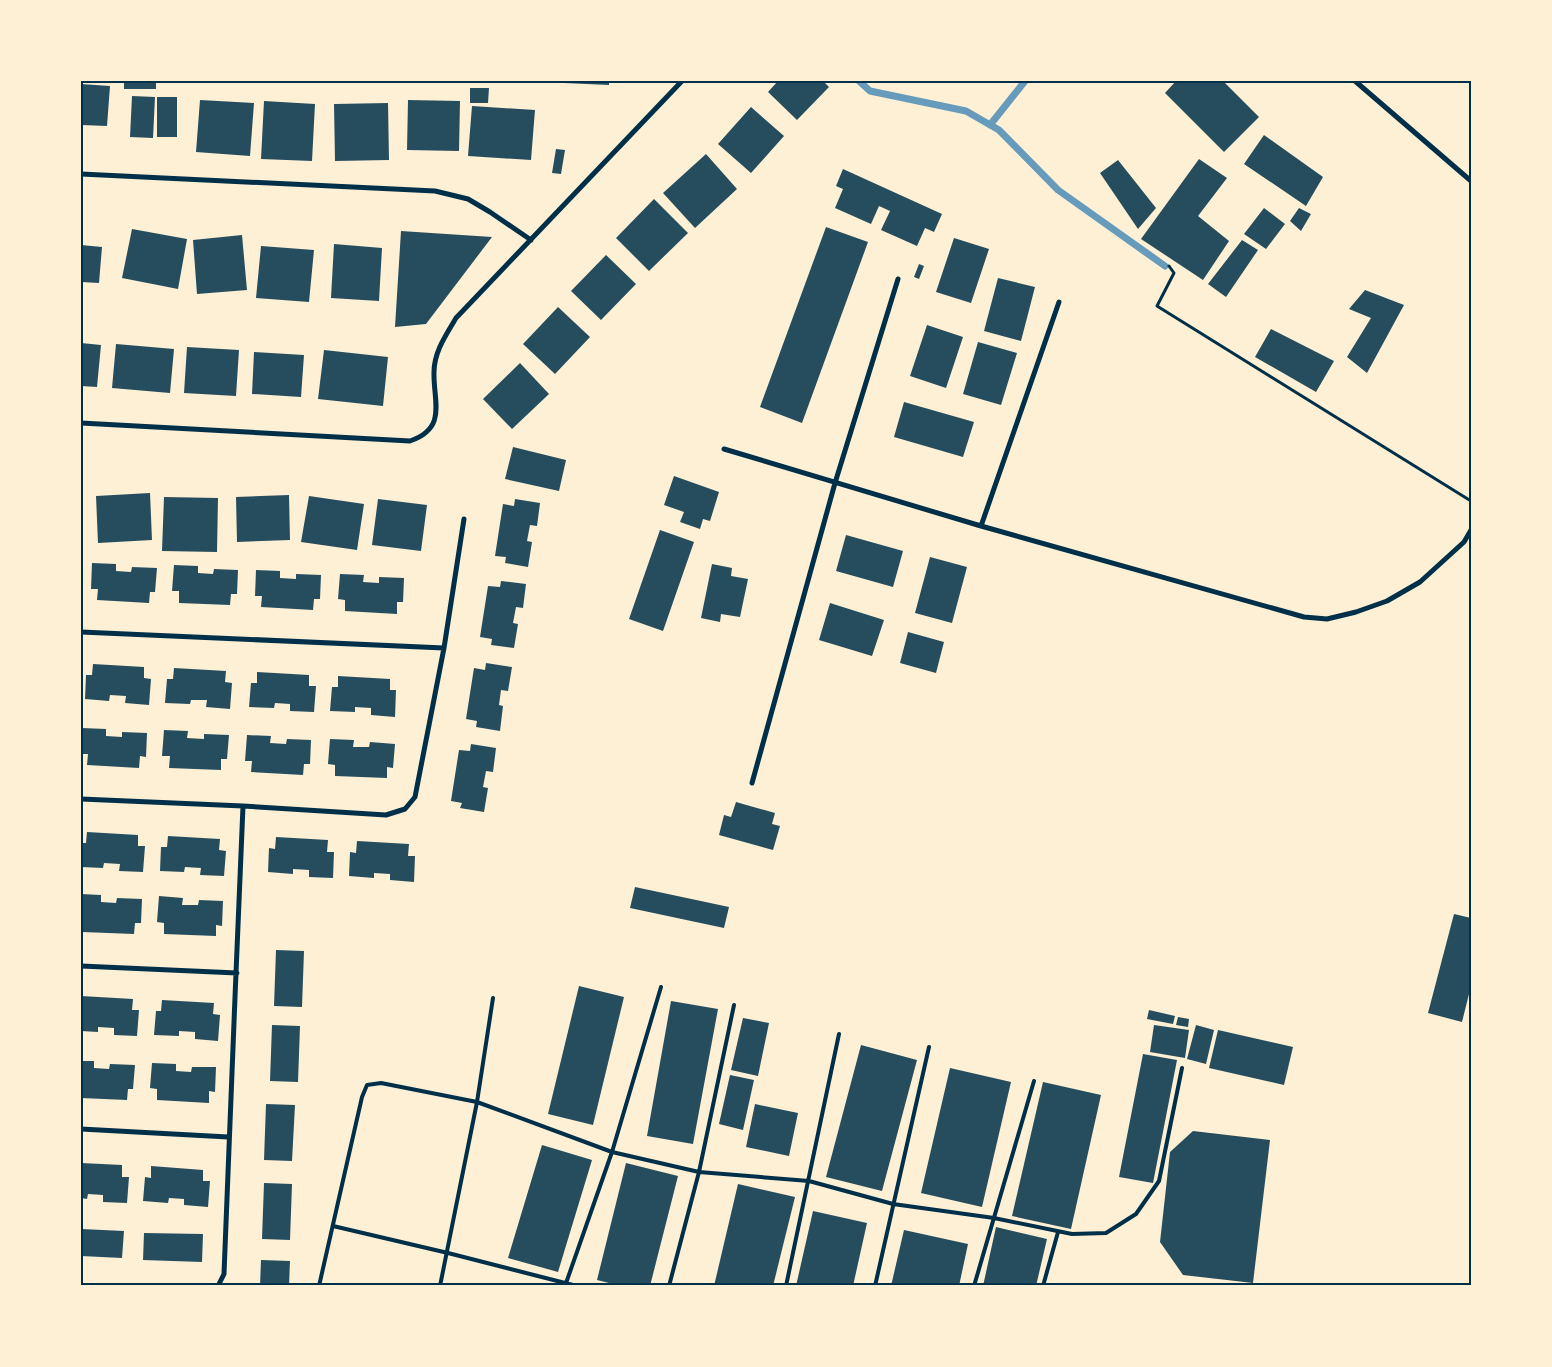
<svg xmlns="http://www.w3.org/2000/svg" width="1552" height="1367" font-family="'Alegreya Sans',sans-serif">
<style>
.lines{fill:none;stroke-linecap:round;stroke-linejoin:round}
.stream{stroke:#669bbc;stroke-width:7}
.building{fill:#264d5e}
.path{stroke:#003049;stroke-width:3}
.service{stroke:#003049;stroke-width:4}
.minor{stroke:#003049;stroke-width:5}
.neatline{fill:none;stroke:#003049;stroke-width:2}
</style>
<rect width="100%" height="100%" fill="#fdf0d5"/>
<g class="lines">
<path class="stream" d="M 859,81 L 870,91 L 966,111 L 999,130 L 1058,190 L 1165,266
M 990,125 L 1025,81"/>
</g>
<path class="building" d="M 124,81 L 156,81 L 156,89 L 124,89 Z
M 564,81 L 609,81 L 609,85 L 564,83 Z
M 778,81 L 823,81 L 829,87 L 797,120 L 768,92 Z
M 1176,81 L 1223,81 L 1259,117 L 1224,152 L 1165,93 Z
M 81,84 L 110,86 L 107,126 L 81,125 Z
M 470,88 L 489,88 L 488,103 L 470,103 Z
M 132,96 L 155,97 L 153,138 L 130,137 Z
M 157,97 L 177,97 L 177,137 L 157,137 Z
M 200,100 L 254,103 L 250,156 L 196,152 Z
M 408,100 L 460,101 L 459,151 L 407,150 Z
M 264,101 L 315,104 L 312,161 L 261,159 Z
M 388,103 L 389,160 L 335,161 L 334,104 Z
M 472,106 L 535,110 L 531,160 L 468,156 Z
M 751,107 L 784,136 L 751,173 L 718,144 Z
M 1264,135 L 1323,177 L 1306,206 L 1244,164 Z
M 556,149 L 565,150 L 561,174 L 552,173 Z
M 706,154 L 737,189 L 695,228 L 663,193 Z
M 1199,159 L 1227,178 L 1198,216 L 1229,241 L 1203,280 L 1141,239 Z
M 1118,160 L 1156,208 L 1138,229 L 1100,173 Z
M 843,169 L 942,214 L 934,232 L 925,228 L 917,246 L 881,230 L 890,211 L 879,206 L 871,224 L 835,208 L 843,189 L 836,186 Z
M 654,199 L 688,233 L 649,271 L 616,238 Z
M 1264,208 L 1285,224 L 1266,249 L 1244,234 Z
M 1299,208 L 1311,214 L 1301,231 L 1290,221 Z
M 826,227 L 868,242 L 802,423 L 760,407 Z
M 132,229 L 187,239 L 178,289 L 122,278 Z
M 401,231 L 492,237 L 426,324 L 395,327 Z
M 242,235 L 247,290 L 197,294 L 193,240 Z
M 954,238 L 989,249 L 971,303 L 936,292 Z
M 1242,240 L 1258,250 L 1226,297 L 1208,284 Z
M 334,244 L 382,248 L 379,301 L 331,298 Z
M 81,245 L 102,247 L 99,283 L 81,282 Z
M 261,246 L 314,250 L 309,302 L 256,298 Z
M 606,255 L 636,284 L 601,320 L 571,291 Z
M 919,264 L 924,266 L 919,279 L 914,277 Z
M 998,278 L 1035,287 L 1021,341 L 984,331 Z
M 1365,290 L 1404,305 L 1367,373 L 1347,357 L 1371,318 L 1349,309 Z
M 558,307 L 590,337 L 555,374 L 523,344 Z
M 927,325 L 963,337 L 946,388 L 910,376 Z
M 1271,329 L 1334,361 L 1316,392 L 1255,357 Z
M 978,342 L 1017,353 L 1001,405 L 963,394 Z
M 81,343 L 101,345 L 97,387 L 81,386 Z
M 116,344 L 174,349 L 170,393 L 112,388 Z
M 187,347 L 239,350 L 236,396 L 184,393 Z
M 324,350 L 388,357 L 383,406 L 318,399 Z
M 254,352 L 304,355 L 301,397 L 252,394 Z
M 520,363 L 549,394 L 512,429 L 483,399 Z
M 904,402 L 974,422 L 963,457 L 894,437 Z
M 513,447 L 566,460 L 559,491 L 505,479 Z
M 674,476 L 719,492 L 710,521 L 703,519 L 700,529 L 680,522 L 684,512 L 664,505 Z
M 150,493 L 152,540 L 98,543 L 96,496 Z
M 289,495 L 290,540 L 237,542 L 236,497 Z
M 309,496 L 364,504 L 357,550 L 301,542 Z
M 164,497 L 218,498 L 217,552 L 162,551 Z
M 378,499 L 427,505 L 421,551 L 372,545 Z
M 515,499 L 540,503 L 537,526 L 530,525 L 527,541 L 532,542 L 528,567 L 505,563 L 506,557 L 495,556 L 503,504 L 514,506 Z
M 660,530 L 694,542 L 663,631 L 629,619 Z
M 846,535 L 903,551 L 893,587 L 836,571 Z
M 930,557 L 967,567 L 952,623 L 915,613 Z
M 92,563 L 116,564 L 116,571 L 131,572 L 132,567 L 157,568 L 155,592 L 150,592 L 149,603 L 97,600 L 98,589 L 91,589 Z
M 712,564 L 732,568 L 731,576 L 748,579 L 740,617 L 721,614 L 720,622 L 701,618 Z
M 174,565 L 198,566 L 198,573 L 213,574 L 214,569 L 238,570 L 237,594 L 231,594 L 230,605 L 179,603 L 179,591 L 172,591 Z
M 256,570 L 280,571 L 280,578 L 296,579 L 296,574 L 321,575 L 320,599 L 314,599 L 313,610 L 261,607 L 262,596 L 255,596 Z
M 340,574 L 364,575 L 363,582 L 379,583 L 379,577 L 404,578 L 403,602 L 397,602 L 397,614 L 345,611 L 345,600 L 338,599 Z
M 501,581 L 526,584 L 523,608 L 516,607 L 513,623 L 518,624 L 514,648 L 491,645 L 492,639 L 480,637 L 488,586 L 500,587 Z
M 830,603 L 884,620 L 872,656 L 819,640 Z
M 908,632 L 944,642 L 936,673 L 900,663 Z
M 486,663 L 512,667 L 508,691 L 501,690 L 499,705 L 503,706 L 500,731 L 476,727 L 477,721 L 466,719 L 474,668 L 485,670 Z
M 93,664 L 144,667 L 144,678 L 151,679 L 149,705 L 125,703 L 126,696 L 110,695 L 109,701 L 85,699 L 86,675 L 92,675 Z
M 174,668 L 226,671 L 225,682 L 232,683 L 230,709 L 206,707 L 207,700 L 191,700 L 190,704 L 165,703 L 167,679 L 173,679 Z
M 257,672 L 309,675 L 309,686 L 316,686 L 314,712 L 290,711 L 290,704 L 275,703 L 274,708 L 249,707 L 251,683 L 257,683 Z
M 338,676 L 390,679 L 390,690 L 396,690 L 395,717 L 371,715 L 371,708 L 355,707 L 355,712 L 330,711 L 332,687 L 338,687 Z
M 82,728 L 106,729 L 106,736 L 122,737 L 122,732 L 147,733 L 146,757 L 140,756 L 139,768 L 87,765 L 88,754 L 81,754 Z
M 164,730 L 188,731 L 187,738 L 204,739 L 204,734 L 229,735 L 227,759 L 221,759 L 221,770 L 169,768 L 170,756 L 162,756 Z
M 247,735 L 271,736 L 270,743 L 286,744 L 287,739 L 311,740 L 310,764 L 304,764 L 303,775 L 251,772 L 252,761 L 245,761 Z
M 330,739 L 354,740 L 353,747 L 369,747 L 370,742 L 395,744 L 393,768 L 387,767 L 387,778 L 335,776 L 335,765 L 328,764 Z
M 471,744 L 496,748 L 493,772 L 486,771 L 483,787 L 488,788 L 484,812 L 460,808 L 462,803 L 451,801 L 459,750 L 470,751 Z
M 736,802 L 775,813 L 772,824 L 780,826 L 773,850 L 719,835 L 724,815 L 731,817 Z
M 87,832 L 138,835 L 138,846 L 145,846 L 143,872 L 119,871 L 120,864 L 104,863 L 103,868 L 81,867 L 81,843 L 86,843 Z
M 168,836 L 220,839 L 219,850 L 226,851 L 224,876 L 200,875 L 201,868 L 185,867 L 184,872 L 160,871 L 161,847 L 167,847 Z
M 276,837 L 328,840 L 327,852 L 334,852 L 333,878 L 309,877 L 309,870 L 293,869 L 293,874 L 268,872 L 269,848 L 275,849 Z
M 357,841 L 409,844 L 408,856 L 415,856 L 414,882 L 390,880 L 390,874 L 374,873 L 374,878 L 349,876 L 350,852 L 356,853 Z
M 635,887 L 729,907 L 724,928 L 630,908 Z
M 81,894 L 101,895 L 101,902 L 116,903 L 117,898 L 142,899 L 141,923 L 135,923 L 134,934 L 82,932 Z
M 159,896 L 183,898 L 182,905 L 198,905 L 199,900 L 223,901 L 222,926 L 216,925 L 216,936 L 164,934 L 164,923 L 157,922 Z
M 1454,914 L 1471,918 L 1471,986 L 1462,1022 L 1428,1013 Z
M 276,950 L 304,951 L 302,1007 L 274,1006 Z
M 579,986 L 624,997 L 593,1125 L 548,1114 Z
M 81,996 L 133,999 L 132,1010 L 139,1010 L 137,1036 L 114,1035 L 114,1028 L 98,1027 L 98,1032 L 81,1031 Z
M 162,1000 L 214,1003 L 213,1014 L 220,1015 L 218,1041 L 195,1039 L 195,1032 L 179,1031 L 179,1036 L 154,1035 L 156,1011 L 161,1011 Z
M 671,1001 L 718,1009 L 693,1144 L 647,1136 Z
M 1149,1010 L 1175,1016 L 1173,1024 L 1147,1019 Z
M 1178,1017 L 1189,1019 L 1188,1027 L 1176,1025 Z
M 743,1018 L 769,1023 L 758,1076 L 731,1070 Z
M 272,1025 L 300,1026 L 298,1082 L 270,1081 Z
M 1154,1025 L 1189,1030 L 1185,1058 L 1150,1052 Z
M 1196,1025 L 1214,1030 L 1206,1064 L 1187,1059 Z
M 1218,1030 L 1293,1047 L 1284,1085 L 1209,1068 Z
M 861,1045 L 917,1060 L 882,1191 L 826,1177 Z
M 1143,1054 L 1177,1060 L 1153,1183 L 1119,1177 Z
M 81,1061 L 94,1061 L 94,1068 L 109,1069 L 110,1064 L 135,1065 L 133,1089 L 128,1089 L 127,1100 L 81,1098 Z
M 152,1063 L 176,1064 L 176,1071 L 191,1072 L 192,1067 L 216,1067 L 215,1092 L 209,1091 L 209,1103 L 157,1100 L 157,1089 L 150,1088 Z
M 950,1068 L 1011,1082 L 982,1207 L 921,1193 Z
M 730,1075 L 754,1080 L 743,1130 L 719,1124 Z
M 1043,1082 L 1101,1095 L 1071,1229 L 1012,1216 Z
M 266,1104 L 295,1105 L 292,1161 L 264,1160 Z
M 755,1104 L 798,1113 L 789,1156 L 746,1147 Z
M 1193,1131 L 1270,1140 L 1253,1283 L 1183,1275 L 1160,1242 L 1170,1152 Z
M 542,1145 L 592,1160 L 558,1272 L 508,1258 Z
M 81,1163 L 122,1165 L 122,1177 L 129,1177 L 127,1203 L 103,1202 L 103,1195 L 88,1194 L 87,1199 L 81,1198 Z
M 626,1163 L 678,1176 L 650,1286 L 621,1286 L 597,1280 Z
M 151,1166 L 203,1170 L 203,1181 L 210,1181 L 208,1207 L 184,1205 L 184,1199 L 169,1198 L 168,1203 L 143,1201 L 145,1177 L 151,1178 Z
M 264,1183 L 292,1184 L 290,1240 L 262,1239 Z
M 738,1184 L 795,1197 L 773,1286 L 714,1286 Z
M 813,1211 L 867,1223 L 853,1286 L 796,1286 Z
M 996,1227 L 1047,1239 L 1036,1286 L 983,1286 Z
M 81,1229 L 124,1231 L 122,1258 L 81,1256 Z
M 904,1230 L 968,1244 L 959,1286 L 891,1286 Z
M 144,1233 L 203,1234 L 202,1262 L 143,1260 Z
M 261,1260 L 290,1261 L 289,1286 L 260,1286 Z"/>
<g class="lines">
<path class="path" d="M 1169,266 L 1174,273 L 1157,306 L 1471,501"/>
<path class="service" d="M 333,1226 L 448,1253 L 577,1286
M 319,1286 L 362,1097 L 367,1085 L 381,1083 L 477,1102 L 612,1152 L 699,1172 L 809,1181 L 893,1204 L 994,1218 L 1072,1234 L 1106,1233 L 1136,1214 L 1159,1181 L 1182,1068
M 440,1286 L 477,1102 L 493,998
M 565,1286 L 612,1152 L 661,987
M 669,1286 L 699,1172 L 734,1005
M 786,1286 L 839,1034
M 875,1286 L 929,1047
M 974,1286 L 1034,1081
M 1043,1286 L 1058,1232"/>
<path class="minor" d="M 1355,81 L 1471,181
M 81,174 L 435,191 L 468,199 L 490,212 L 531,240
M 81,423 L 410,441 C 448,428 433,401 434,372 C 434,352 446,335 456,318 L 682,81
M 724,449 L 981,526 L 1304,617 L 1327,619 L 1356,612 L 1387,601 L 1420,582 L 1464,542 L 1471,530
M 981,526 L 1059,302
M 81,632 L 444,648
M 752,783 L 835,483 L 898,279
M 81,799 L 243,806 L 386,815 L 405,809 L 415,797 L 444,648 L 464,519
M 81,966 L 237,973
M 81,1129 L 228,1137
M 218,1286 L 224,1274 C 229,1118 237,962 243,806"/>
</g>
<rect width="1552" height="1367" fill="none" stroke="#fdf0d5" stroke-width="165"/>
<rect x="82" y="82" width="1388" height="1202" class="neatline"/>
</svg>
